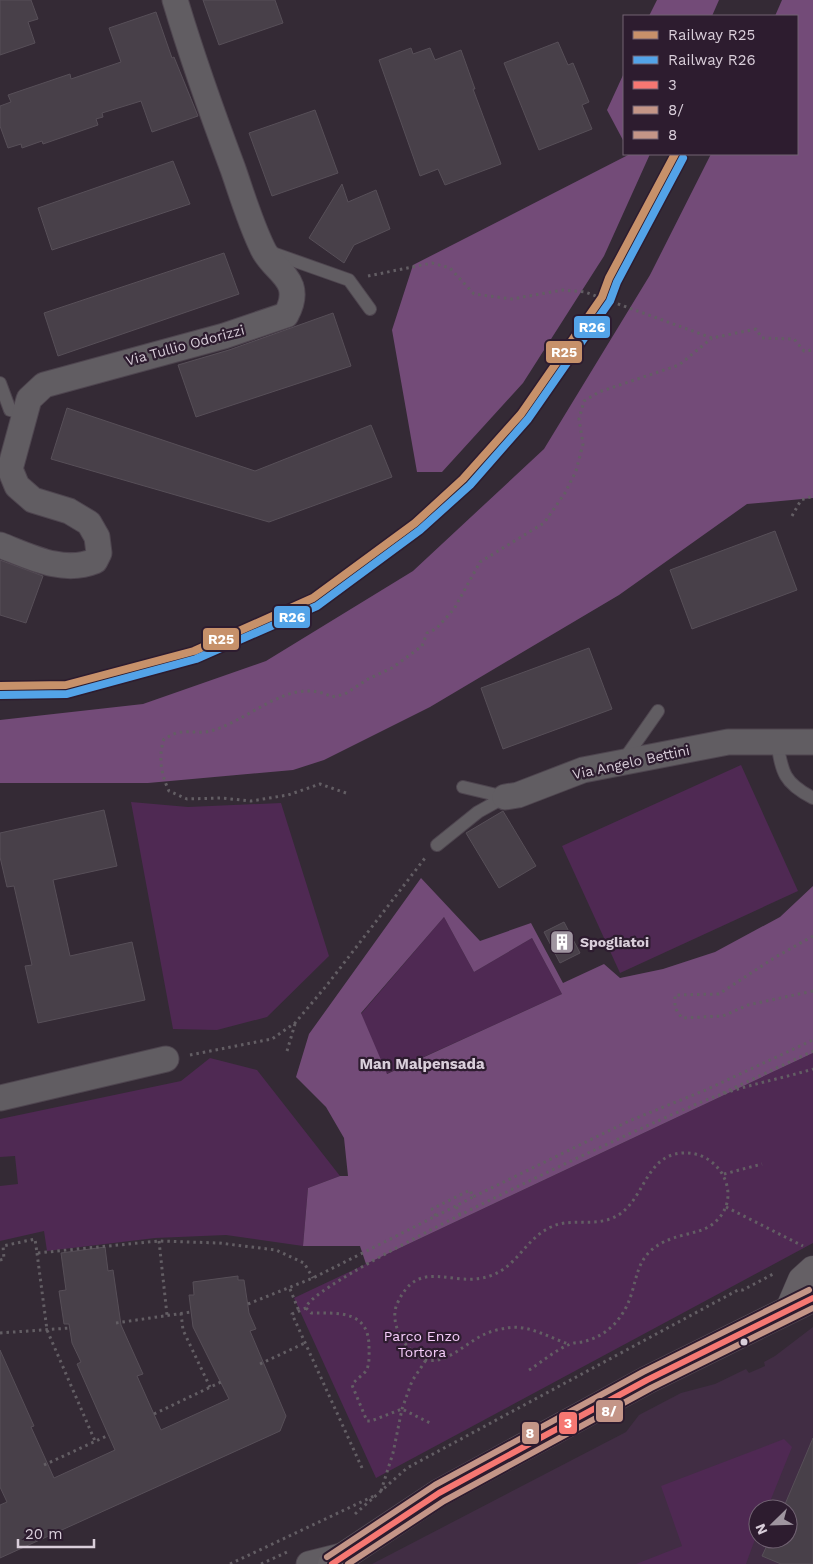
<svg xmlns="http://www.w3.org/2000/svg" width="813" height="1564" font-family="'Work Sans',sans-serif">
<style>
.built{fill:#412d44;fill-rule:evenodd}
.green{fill:#4f2953}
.forest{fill:#734b78;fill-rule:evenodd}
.building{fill:#484049;stroke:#574f58}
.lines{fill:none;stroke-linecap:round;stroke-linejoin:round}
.service-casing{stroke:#4e454f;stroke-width:14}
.minor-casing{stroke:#4e454f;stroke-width:27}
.secondary-casing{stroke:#4e454f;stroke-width:29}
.path{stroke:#635e64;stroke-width:3;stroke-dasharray:2.5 4;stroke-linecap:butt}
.service{stroke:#615d62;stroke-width:12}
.minor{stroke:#615d62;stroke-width:25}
.secondary{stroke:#656065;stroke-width:28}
.bus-1-casing{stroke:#2d1c2f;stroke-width:10}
.bus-2-casing{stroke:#2d1c2f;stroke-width:10}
.bus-3-casing{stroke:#2d1c2f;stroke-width:10}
.bus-1{stroke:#f67772;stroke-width:6}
.bus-2{stroke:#c49587;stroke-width:6}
.bus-3{stroke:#c49587;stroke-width:6}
.rail-1-casing{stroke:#2d1c2f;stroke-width:11}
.rail-2-casing{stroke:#2d1c2f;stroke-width:11}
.rail-1{stroke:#c7916a;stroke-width:8}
.rail-2{stroke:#53a3e8;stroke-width:8}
.bus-dot{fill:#d9ceda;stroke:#2d1c2f;stroke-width:2}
.labels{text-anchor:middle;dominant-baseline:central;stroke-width:4.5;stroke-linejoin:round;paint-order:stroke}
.street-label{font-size:14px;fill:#d9ceda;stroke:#2d1c2f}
.poi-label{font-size:14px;font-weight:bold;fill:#d9ceda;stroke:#2d1c2f;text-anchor:start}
.park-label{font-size:14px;fill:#f7cefc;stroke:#2d1c2f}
.neighbourhood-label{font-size:15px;font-weight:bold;fill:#d9ceda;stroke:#2d1c2f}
.line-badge{stroke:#2d1c2f;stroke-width:2}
.badge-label{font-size:14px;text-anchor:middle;font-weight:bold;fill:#fff}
</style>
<rect width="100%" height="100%" fill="#342a35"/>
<path class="built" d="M 813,1327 L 813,1564 L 372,1564 L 626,1432 L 639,1415 L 681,1393 L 715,1384 L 746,1369 L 749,1373 L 765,1366 L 764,1362 L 775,1356 ZM 758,1509 L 788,1509 L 788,1539 L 758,1539 Z"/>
<path class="green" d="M 741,765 L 798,891 L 620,973 L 562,846 Z
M 131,802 L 188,807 L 281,803 L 329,956 L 267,1017 L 217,1030 L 173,1029 Z
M 444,917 L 474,972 L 532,938 L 562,994 L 386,1074 L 361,1014 Z
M 813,1053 L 813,1243 L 376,1478 L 294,1298 Z
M 210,1058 L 257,1070 L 340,1176 L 308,1188 L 303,1246 L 226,1235 L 155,1238 L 47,1251 L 44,1231 L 0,1241 L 0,1186 L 18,1184 L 15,1156 L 0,1157 L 0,1119 L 181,1081 Z
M 784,1439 L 792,1447 L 767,1509 L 758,1509 L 758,1531 L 746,1564 L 636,1564 L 682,1546 L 661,1486 Z"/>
<path class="forest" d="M 657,0 L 719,0 L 712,16 L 649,16 Z
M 782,0 L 813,0 L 813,498 L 747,504 L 619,595 L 430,707 L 324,760 L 293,770 L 148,783 L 0,783 L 0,720 L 143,704 L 266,661 L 413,571 L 544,449 L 650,275 L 711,154 L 797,154 L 797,16 L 775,16 Z
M 624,73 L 624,142 L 607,110 Z
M 630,154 L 650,154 L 604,256 L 523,383 L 442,472 L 417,472 L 392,330 L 413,265 Z
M 421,878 L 480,941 L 531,923 L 563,983 L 604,964 L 620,978 L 663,969 L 715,952 L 780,917 L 813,886 L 813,1053 L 366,1264 L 360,1246 L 303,1246 L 308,1188 L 340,1176 L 348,1176 L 344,1138 L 326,1107 L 296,1077 L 309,1034 ZM 444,917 L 474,972 L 532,938 L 562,994 L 387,1074 L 361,1013 Z"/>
<path class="building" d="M 0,0 L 31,0 L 38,19 L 28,22 L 35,43 L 0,55 Z
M 203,0 L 275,0 L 283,23 L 219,45 Z
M 156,12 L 172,58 L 174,57 L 198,116 L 152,132 L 141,101 L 102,113 L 103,117 L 96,119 L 98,125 L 43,144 L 42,141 L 22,148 L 21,144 L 8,148 L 0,126 L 0,106 L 11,102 L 8,95 L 70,74 L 71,79 L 121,62 L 109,28 Z
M 558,42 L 568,65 L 573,63 L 589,102 L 582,105 L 592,129 L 539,150 L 504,63 Z
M 411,48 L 413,54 L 430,48 L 435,60 L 461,50 L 475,89 L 473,89 L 501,164 L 445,185 L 438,169 L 420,176 L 379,60 Z
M 315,110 L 338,173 L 272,196 L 249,133 Z
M 173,161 L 190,204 L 52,250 L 38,208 Z
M 342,184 L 348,202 L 376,190 L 390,229 L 354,245 L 344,263 L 309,238 Z
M 224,253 L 239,294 L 58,356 L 44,313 Z
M 333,313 L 351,366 L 196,417 L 178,365 L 229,350 Z
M 67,408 L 255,471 L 371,425 L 392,477 L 269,522 L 51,459 Z
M 775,531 L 797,590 L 692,629 L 670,570 Z
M 0,560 L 43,576 L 26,623 L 0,615 Z
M 589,648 L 612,709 L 503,749 L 481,688 Z
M 104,810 L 117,866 L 53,880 L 70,956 L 132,942 L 145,1000 L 38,1023 L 25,966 L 32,965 L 14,886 L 7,887 L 0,857 L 0,833 Z
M 503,811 L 536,866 L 499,888 L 466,833 Z
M 564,922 L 580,953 L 560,963 L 544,932 Z
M 105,1247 L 108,1271 L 113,1270 L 121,1325 L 143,1374 L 137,1376 L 161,1430 L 229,1399 L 193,1327 L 189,1295 L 194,1295 L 193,1282 L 238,1276 L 238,1280 L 244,1280 L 249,1313 L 256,1329 L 250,1331 L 286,1416 L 280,1431 L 0,1558 L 0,1505 L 7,1502 L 0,1487 L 0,1350 L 34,1426 L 31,1427 L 54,1478 L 115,1450 L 77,1364 L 81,1362 L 72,1343 L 69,1324 L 64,1324 L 59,1291 L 66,1290 L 61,1253 Z
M 813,1438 L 813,1564 L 781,1564 L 762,1556 L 770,1539 L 788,1539 L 788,1509 L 783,1509 Z"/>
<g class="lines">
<defs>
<path id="service" d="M 267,251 L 349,280 L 370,309
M 0,383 L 10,410 L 25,413
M 777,742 C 782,773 784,783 813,798
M 623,761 L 658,711
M 463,787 L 505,797
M 437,845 L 478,812 L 505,797"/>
<path id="minor" d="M 0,545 C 31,557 63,574 95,561 L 99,553 L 97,537 L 89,523 L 69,511 L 33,500 L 17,486 L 10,469 L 29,399 L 44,385 L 224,336 L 286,315 C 306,278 272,272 262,247 C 250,222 242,195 233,169 C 212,113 192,57 175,0
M 505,797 L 518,795 L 583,770 L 728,742 L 813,742
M 0,1098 L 166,1059
M 309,1564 L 349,1554"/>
<path id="secondary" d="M 790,1308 L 802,1280 L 813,1270
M 332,1564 L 439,1493 L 647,1380 L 813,1298"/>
</defs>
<use href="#service" class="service-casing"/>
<use href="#minor" class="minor-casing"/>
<use href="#secondary" class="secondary-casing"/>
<path class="path" d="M 368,276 L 432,263 L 450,268 L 474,294 L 512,299 L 563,290 L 585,292 L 712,338 L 756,329 L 762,338 L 794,339 L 804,351 L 813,350
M 792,516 L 801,500 L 813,496
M 346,793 L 320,784 L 288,795 L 251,801 L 221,798 L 187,799 L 169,791 C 161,774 158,757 164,739 C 170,736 176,732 182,732 C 190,731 198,733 206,732 C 248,724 288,674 332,697 L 345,694 L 368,679 L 392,668 L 422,646 L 427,633 L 436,629 L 454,609 L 480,562 L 544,523 L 565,493 L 576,471 L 583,444 L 579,419 L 584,401 L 599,392 L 679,365 L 712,338
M 813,936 L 774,958 L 719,994 L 675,995 L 675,1008 L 682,1018 L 723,1016 L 748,1005 L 813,991
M 287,1051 L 295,1024
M 190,1055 L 272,1039 L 295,1023 L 327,985 L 425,858
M 723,1093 L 813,1051
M 724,1174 L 762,1164
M 726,1207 L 803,1246
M 460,1215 L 456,1206 L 473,1197
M 436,1216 L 456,1206
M 159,1241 L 167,1315
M 37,1253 L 47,1330 L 95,1441
M 0,1260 L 4,1259 L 3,1246 L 35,1239 L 37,1253 L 159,1241 L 219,1243 L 276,1250 L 304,1263 L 313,1278
M 290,1289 L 299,1311
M 248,1304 L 313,1278 L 436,1216 L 432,1209 L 470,1190 L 473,1197 L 629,1121 L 708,1089 L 813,1040
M 306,1308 L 311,1313 C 338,1313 369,1310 369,1347 C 369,1354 370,1364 366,1371 C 362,1376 356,1379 352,1385 L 367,1421 L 371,1421 L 402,1409 L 432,1424
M 181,1313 L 183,1330 L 210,1387
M 116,1323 L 191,1312
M 0,1333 L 70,1328
M 260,1364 L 305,1343
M 529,1370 C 542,1362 554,1351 568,1345 C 573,1342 580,1343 586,1341 C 597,1338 609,1331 617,1321 C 646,1287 622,1250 684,1235 C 695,1232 706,1230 714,1223 C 745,1197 720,1150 682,1153 C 642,1156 645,1207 610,1219 C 590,1226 570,1218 551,1227 C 526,1238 517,1267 490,1276 C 452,1289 419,1255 397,1304 C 391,1318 398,1336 408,1347 C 435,1379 459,1346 485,1334 C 491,1331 500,1329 507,1328 C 529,1324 549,1338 569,1344
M 154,1414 L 221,1382
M 44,1465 L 109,1435
M 362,1468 L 292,1314 L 306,1308 C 307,1281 669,1113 714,1097 C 746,1085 780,1079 813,1069
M 381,1491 L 393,1453 L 402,1409 L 412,1381 L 426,1360
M 355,1514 L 407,1468 L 738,1290 L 743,1290 L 775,1273
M 230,1564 L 374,1496
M 261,1564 L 287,1552"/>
<use href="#service" class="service"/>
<use href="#minor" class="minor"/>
<use href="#secondary" class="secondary"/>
<defs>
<path id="bus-1" d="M 332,1564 L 439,1493 L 647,1380 L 813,1298"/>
<path id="bus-2" d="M 348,1564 L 444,1501 L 651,1388 L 813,1308"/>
<path id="bus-3" d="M 327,1557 L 435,1485 L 643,1372 L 809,1290"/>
</defs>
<use href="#bus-1" class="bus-1-casing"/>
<use href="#bus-2" class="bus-2-casing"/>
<use href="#bus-3" class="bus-3-casing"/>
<use href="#bus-1" class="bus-1"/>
<use href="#bus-2" class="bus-2"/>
<use href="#bus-3" class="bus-3"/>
<defs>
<path id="rail-1" d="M 0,686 L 66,685 L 194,651 L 313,598 L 415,523 L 463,479 L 521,414 L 602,297 L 609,278 L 675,154"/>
<path id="rail-2" d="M 0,695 L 67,694 L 196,659 L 317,606 L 420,530 L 470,485 L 528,419 L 610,301 L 617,282 L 683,158"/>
</defs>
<use href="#rail-1" class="rail-1-casing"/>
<use href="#rail-2" class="rail-2-casing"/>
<use href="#rail-1" class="rail-1"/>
<use href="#rail-2" class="rail-2"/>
</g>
<defs>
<symbol id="building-square" viewBox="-11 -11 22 22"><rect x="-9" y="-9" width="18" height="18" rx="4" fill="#9f95a0" stroke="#2d1c2f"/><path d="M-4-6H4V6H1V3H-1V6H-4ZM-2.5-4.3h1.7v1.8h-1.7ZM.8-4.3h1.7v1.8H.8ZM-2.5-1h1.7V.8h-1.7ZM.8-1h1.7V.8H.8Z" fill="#fff"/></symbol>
</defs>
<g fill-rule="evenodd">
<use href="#building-square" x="548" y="928" width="28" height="28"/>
</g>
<circle class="bus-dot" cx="744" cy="1342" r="4.5"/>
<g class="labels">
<g class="street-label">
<text transform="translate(185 345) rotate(-15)">Via Tullio Odorizzi</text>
<text transform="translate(631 762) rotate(-12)">Via Angelo Bettini</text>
</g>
<g class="poi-label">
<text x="580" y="942">Spogliatoi</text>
</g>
<g class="park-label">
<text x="422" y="1336">Parco Enzo<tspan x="422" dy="16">Tortora</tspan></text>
</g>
<g class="neighbourhood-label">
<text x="422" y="1064">Man Malpensada</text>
</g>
</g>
<g class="line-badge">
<rect x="573" y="315" width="38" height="24" rx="5" fill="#53a3e8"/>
<rect x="545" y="340" width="38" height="24" rx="5" fill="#c7916a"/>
<rect x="273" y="605" width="38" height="24" rx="5" fill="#53a3e8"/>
<rect x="202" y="627" width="38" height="24" rx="5" fill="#c7916a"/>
<rect x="595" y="1399" width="29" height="24" rx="5" fill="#c49587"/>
<rect x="558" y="1411" width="20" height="24" rx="5" fill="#f67772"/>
<rect x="521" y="1421" width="19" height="24" rx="5" fill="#c49587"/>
</g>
<g class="badge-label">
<text x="592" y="332">R26</text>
<text x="564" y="357">R25</text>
<text x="292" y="622">R26</text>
<text x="221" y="644">R25</text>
<text x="609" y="1416">8/</text>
<text x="568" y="1428">3</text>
<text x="530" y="1438">8</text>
</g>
<rect x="623" y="15" width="175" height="140" fill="#2d1c2f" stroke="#726373"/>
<rect x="633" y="31" width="25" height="8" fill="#c7916a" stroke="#726373"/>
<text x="668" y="40" font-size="15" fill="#d9ceda">Railway R25</text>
<rect x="633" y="56" width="25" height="8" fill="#53a3e8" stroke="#726373"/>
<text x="668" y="65" font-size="15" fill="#d9ceda">Railway R26</text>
<rect x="633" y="81" width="25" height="8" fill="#f67772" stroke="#726373"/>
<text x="668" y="90" font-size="15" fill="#d9ceda">3</text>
<rect x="633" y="106" width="25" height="8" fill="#c49587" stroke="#726373"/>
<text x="668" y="115" font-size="15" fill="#d9ceda">8/</text>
<rect x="633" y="131" width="25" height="8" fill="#c49587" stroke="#726373"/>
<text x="668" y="140" font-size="15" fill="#d9ceda">8</text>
<g transform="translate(773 1524) rotate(247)"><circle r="24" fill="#2d1c2f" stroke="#726373"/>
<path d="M0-4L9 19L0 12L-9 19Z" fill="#9f95a0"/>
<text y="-8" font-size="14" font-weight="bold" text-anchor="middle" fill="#d9ceda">N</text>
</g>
<path d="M18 1539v8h76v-8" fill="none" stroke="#d9ceda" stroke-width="2.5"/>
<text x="25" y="1539" font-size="15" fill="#d9ceda" stroke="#2d1c2f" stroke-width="4" paint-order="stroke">20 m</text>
</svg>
